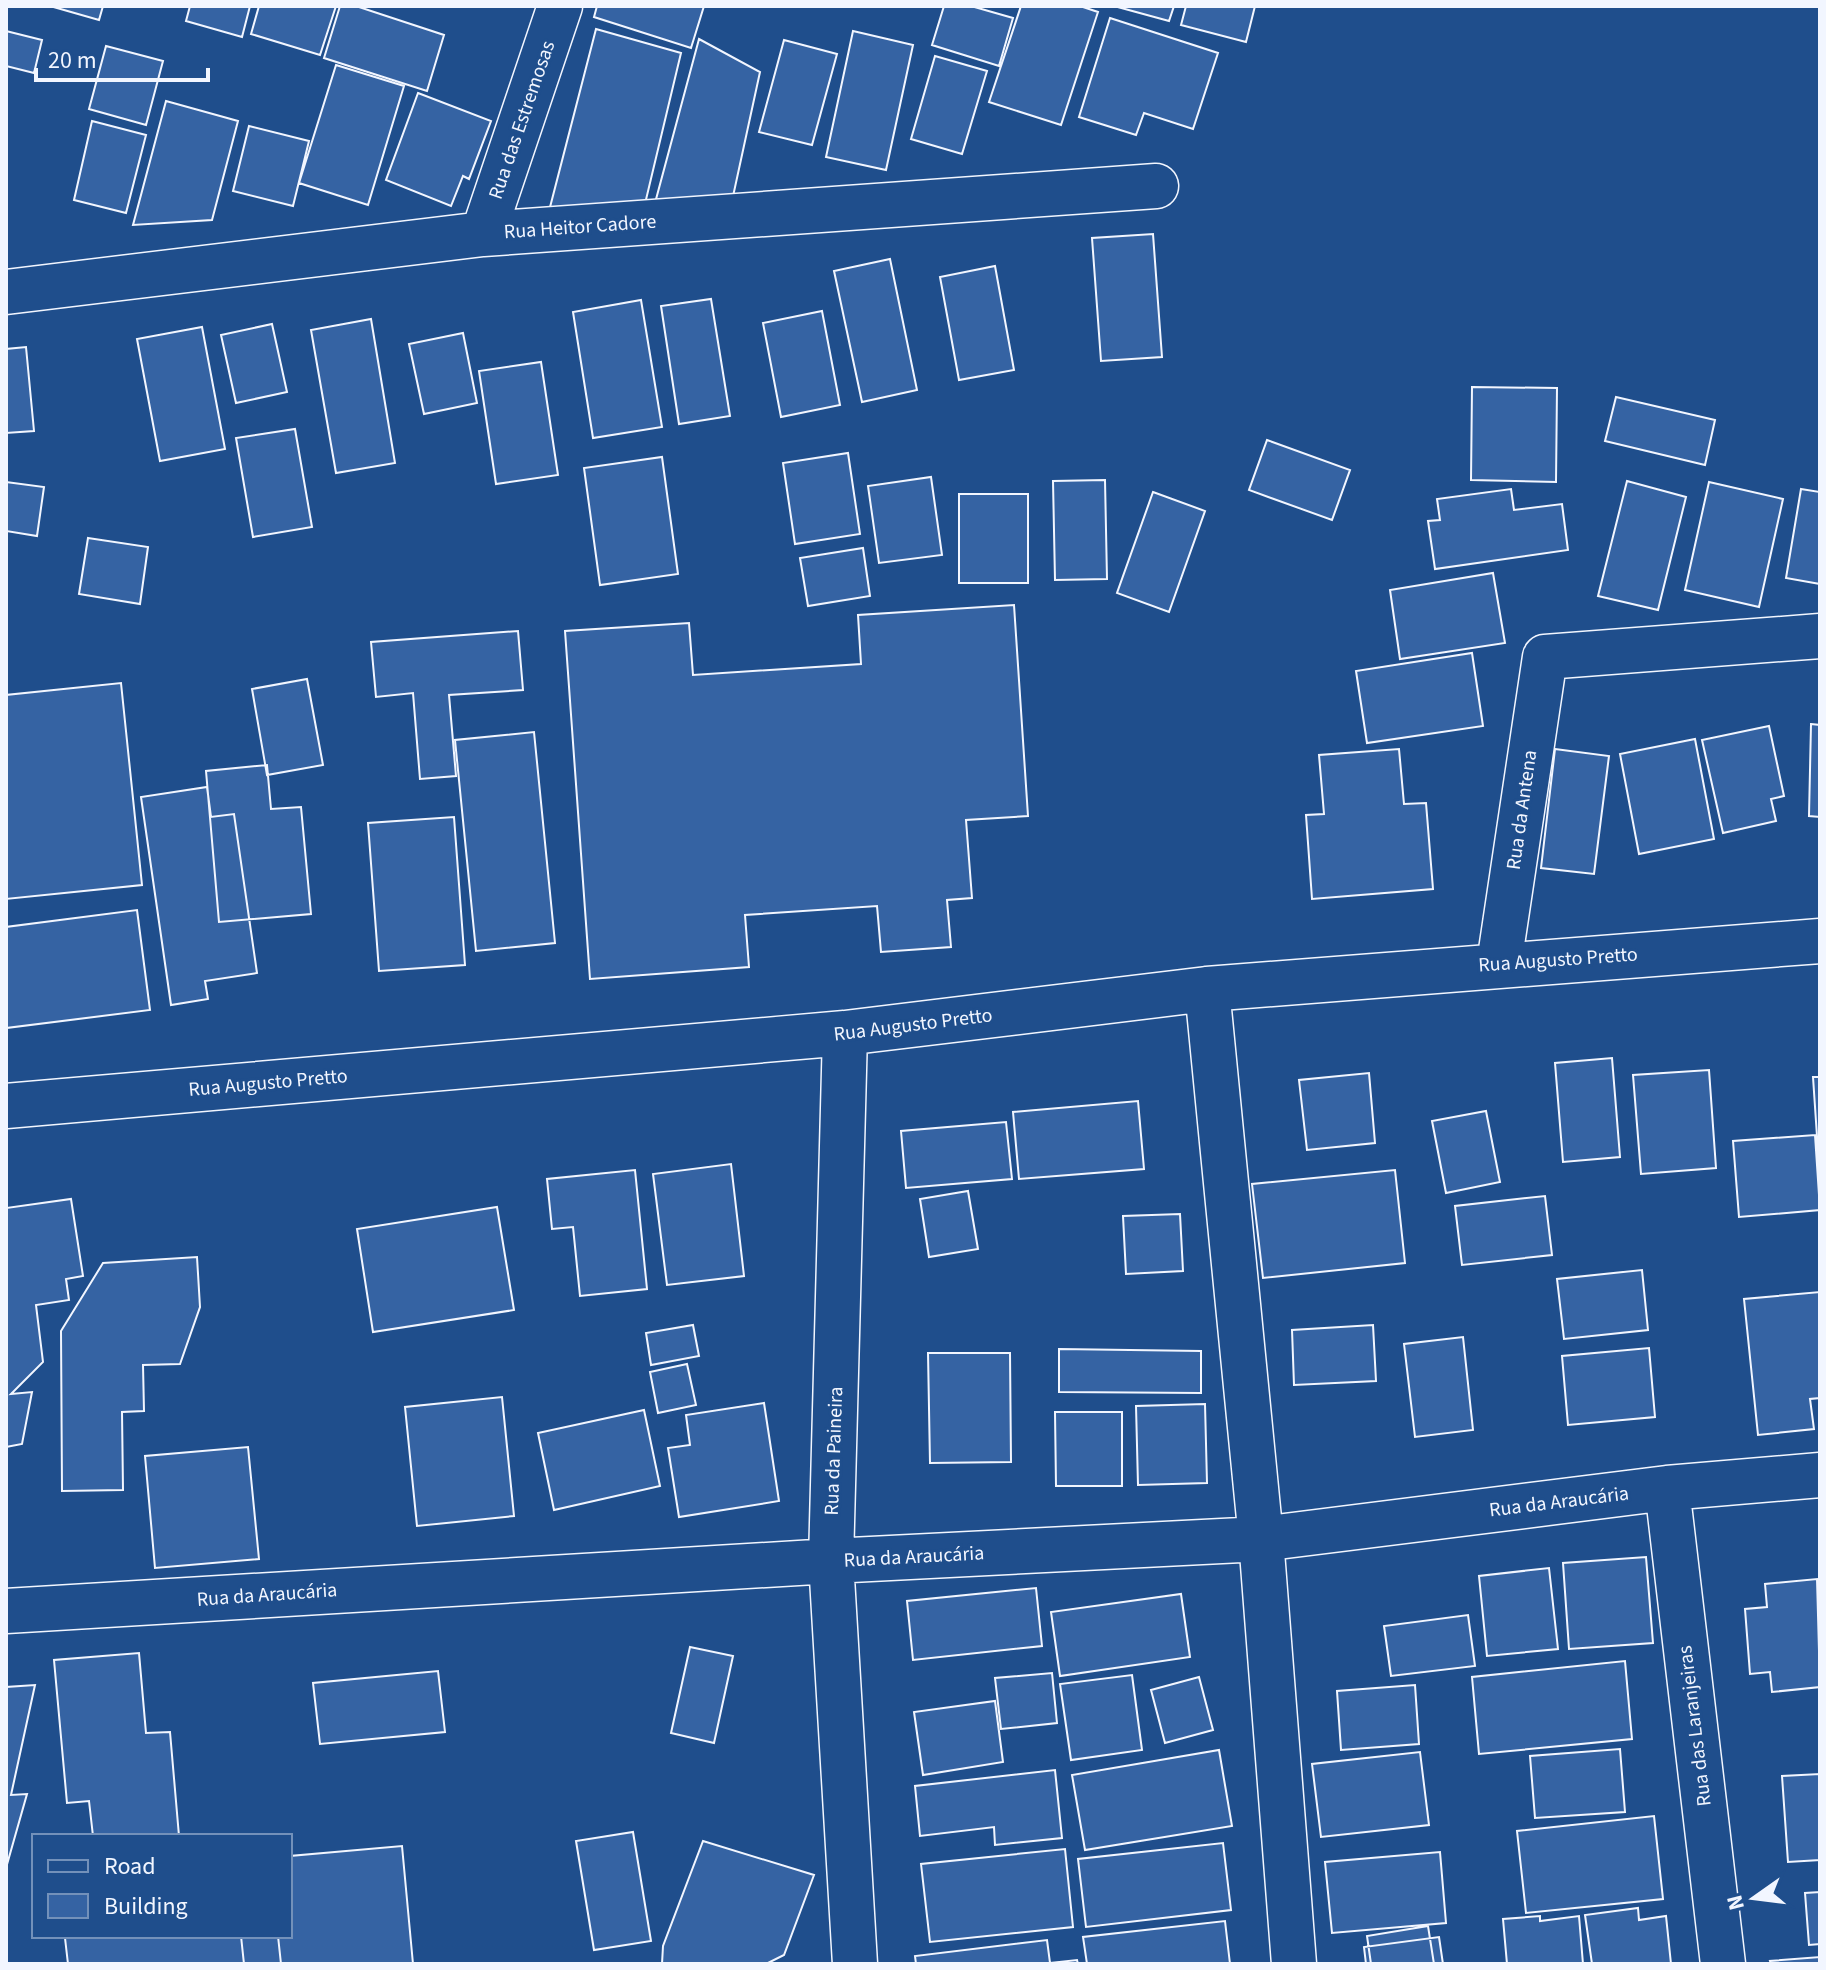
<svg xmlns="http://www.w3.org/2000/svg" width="1826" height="1970" font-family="'Source Sans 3',sans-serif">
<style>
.building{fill:#3563a3;stroke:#f2f6ff;stroke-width:2}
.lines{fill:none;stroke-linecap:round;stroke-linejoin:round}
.minor-casing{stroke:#f2f6ff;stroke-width:47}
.minor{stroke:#1f4e8c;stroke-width:44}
.labels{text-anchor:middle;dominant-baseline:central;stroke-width:6;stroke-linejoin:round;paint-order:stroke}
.street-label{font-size:20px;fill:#f2f6ff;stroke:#1f4e8c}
</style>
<rect width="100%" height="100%" fill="#1f4e8c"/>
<path class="building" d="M 50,6 L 103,6 L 99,20 Z
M 190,6 L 250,6 L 242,37 L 186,21 Z
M 259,6 L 336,6 L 320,55 L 251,34 Z
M 340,6 L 356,6 L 444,35 L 427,91 L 324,58 Z
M 597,6 L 704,6 L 691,48 L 594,17 Z
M 944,6 L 971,6 L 1013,18 L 999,66 L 932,45 Z
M 1021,6 L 1080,6 L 1098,12 L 1061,125 L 989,102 Z
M 1114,6 L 1174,6 L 1169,21 Z
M 1186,6 L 1255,6 L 1246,42 L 1181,25 Z
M 1110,18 L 1218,53 L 1193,129 L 1144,113 L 1136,135 L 1079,117 Z
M 596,29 L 681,53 L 644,208 L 548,215 Z
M 6,31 L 42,40 L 34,73 L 6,66 Z
M 853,31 L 913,45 L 886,170 L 826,157 Z
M 699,39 L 760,72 L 732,201 L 655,203 Z
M 784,40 L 837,54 L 812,145 L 759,132 Z
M 106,46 L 163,61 L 146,125 L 89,109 Z
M 935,56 L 987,71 L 962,154 L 911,139 Z
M 336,65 L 404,86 L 368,205 L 299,183 Z
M 418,93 L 491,121 L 469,179 L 463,176 L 451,206 L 386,180 Z
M 166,101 L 238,121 L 212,220 L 133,225 Z
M 92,121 L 146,135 L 126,213 L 74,200 Z
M 249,126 L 309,141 L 293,206 L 233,191 Z
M 1153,234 L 1162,357 L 1101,361 L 1092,238 Z
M 890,259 L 917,390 L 862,402 L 834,271 Z
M 995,266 L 1014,370 L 959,380 L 940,277 Z
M 711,299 L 730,416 L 679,424 L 661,306 Z
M 641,300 L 662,427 L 593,438 L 573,312 Z
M 822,311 L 840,405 L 781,417 L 763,323 Z
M 371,319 L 395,463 L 336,473 L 311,330 Z
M 272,324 L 287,392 L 236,403 L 221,335 Z
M 202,327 L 225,449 L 160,461 L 137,339 Z
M 463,333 L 477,403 L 424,414 L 409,344 Z
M 26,347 L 34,431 L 6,433 L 6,349 Z
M 541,362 L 558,475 L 496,484 L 479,371 Z
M 1472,387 L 1557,388 L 1556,482 L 1471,480 Z
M 1616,397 L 1715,420 L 1705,465 L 1605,441 Z
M 295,429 L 312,527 L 253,537 L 236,438 Z
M 1267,440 L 1350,470 L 1332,520 L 1249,490 Z
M 848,453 L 860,534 L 795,544 L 783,463 Z
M 662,457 L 678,574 L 600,585 L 584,468 Z
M 931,477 L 942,555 L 879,563 L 868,486 Z
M 1105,480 L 1107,579 L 1055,580 L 1053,481 Z
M 1627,481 L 1686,497 L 1658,610 L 1598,596 Z
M 6,482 L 44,487 L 37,536 L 6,531 Z
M 1709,482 L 1783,499 L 1759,607 L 1685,590 Z
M 1511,489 L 1514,510 L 1562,504 L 1568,550 L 1435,569 L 1428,521 L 1440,520 L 1437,499 Z
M 1801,489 L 1820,492 L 1820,584 L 1786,578 Z
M 1153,492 L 1205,511 L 1169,612 L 1117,593 Z
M 959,494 L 1028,494 L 1028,583 L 959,583 Z
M 88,538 L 148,547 L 140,604 L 79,594 Z
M 863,548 L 870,596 L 808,606 L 800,558 Z
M 1493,573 L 1505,643 L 1400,659 L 1390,590 Z
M 1014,605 L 1028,816 L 966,820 L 972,898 L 947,900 L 951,947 L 881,952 L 877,906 L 745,915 L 749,967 L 590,979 L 565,631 L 689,623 L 693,675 L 861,664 L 858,615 Z
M 518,631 L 523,690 L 449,695 L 456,776 L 420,779 L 413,693 L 376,697 L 371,642 Z
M 1472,653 L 1483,726 L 1367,743 L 1356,671 Z
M 307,679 L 323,765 L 267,775 L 252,689 Z
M 121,683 L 142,885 L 6,899 L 6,695 Z
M 1811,724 L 1820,725 L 1820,817 L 1809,816 Z
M 1769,726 L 1784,796 L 1771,799 L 1776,821 L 1723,833 L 1702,740 Z
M 534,732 L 555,943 L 476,951 L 455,740 Z
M 1695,739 L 1714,839 L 1639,854 L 1620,754 Z
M 1399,749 L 1404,804 L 1426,803 L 1433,889 L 1312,899 L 1306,815 L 1324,814 L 1319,755 Z
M 1555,749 L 1609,756 L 1594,874 L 1541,868 Z
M 267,765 L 271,809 L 301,807 L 311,914 L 219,922 L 206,771 Z
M 207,787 L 211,817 L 234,814 L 257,973 L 205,981 L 208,999 L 171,1005 L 141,797 Z
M 454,817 L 465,965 L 379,971 L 368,823 Z
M 137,910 L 150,1010 L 6,1028 L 6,927 Z
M 1612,1058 L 1620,1157 L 1563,1162 L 1555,1063 Z
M 1709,1070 L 1716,1168 L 1641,1174 L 1633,1075 Z
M 1369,1073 L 1375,1143 L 1307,1150 L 1299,1080 Z
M 1813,1077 L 1820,1077 L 1820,1181 Z
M 1138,1101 L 1144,1169 L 1019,1179 L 1013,1112 Z
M 1486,1111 L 1500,1182 L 1446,1193 L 1432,1121 Z
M 1006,1122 L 1012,1179 L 906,1188 L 901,1131 Z
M 1815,1135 L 1820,1210 L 1739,1217 L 1733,1141 Z
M 731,1164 L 744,1276 L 667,1285 L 653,1174 Z
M 635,1170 L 647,1289 L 580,1296 L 573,1227 L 552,1229 L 547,1179 Z
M 1395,1170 L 1405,1263 L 1263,1278 L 1252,1184 Z
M 968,1191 L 978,1249 L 929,1257 L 920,1199 Z
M 1545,1196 L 1552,1255 L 1462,1265 L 1455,1206 Z
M 71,1199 L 83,1276 L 66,1279 L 69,1300 L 36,1305 L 43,1362 L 11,1394 L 32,1392 L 22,1444 L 6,1447 L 6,1208 Z
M 497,1207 L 514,1310 L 373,1332 L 357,1229 Z
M 1180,1214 L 1183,1271 L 1126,1274 L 1123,1216 Z
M 197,1257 L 200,1307 L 180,1364 L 143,1365 L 144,1411 L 122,1412 L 123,1490 L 62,1491 L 61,1331 L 103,1263 Z
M 1642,1270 L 1648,1330 L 1564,1339 L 1557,1279 Z
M 1820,1292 L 1820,1398 L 1810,1399 L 1814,1429 L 1758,1435 L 1744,1299 Z
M 693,1325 L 699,1356 L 651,1365 L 646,1333 Z
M 1373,1325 L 1376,1381 L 1294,1385 L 1292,1330 Z
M 1463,1337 L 1473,1430 L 1415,1437 L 1404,1344 Z
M 1649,1348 L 1655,1417 L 1568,1425 L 1562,1356 Z
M 1059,1349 L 1201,1351 L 1201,1393 L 1059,1392 Z
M 928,1353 L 1010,1353 L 1011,1462 L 930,1463 Z
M 687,1364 L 696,1405 L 658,1413 L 650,1372 Z
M 502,1397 L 514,1516 L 417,1526 L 405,1407 Z
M 764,1403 L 779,1501 L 679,1517 L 668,1448 L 690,1445 L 686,1415 Z
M 1205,1404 L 1207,1483 L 1138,1485 L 1136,1406 Z
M 644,1410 L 660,1486 L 554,1510 L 538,1433 Z
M 1055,1412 L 1122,1412 L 1122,1486 L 1056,1486 Z
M 248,1447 L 259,1559 L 155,1568 L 145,1456 Z
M 1646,1557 L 1653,1643 L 1569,1649 L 1563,1563 Z
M 1549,1568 L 1558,1649 L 1487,1656 L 1479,1576 Z
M 1817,1579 L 1820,1687 L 1772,1692 L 1770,1672 L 1750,1674 L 1745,1609 L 1767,1607 L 1765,1584 Z
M 1036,1588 L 1042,1646 L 913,1660 L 907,1601 Z
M 1181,1594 L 1190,1657 L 1060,1676 L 1051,1612 Z
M 1468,1615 L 1475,1666 L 1391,1676 L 1384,1626 Z
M 690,1647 L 733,1656 L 714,1743 L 671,1733 Z
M 139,1653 L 146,1733 L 170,1732 L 179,1836 L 93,1836 L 89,1801 L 67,1803 L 54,1660 Z
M 1625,1661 L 1632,1739 L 1479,1754 L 1472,1677 Z
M 438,1671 L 445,1732 L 320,1744 L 313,1683 Z
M 1052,1673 L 1057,1723 L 1001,1729 L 995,1678 Z
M 1132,1675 L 1142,1750 L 1071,1760 L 1060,1684 Z
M 1199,1677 L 1213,1730 L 1165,1743 L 1151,1690 Z
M 35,1685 L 11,1795 L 27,1794 L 6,1868 L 6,1687 Z
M 1415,1685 L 1419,1744 L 1341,1750 L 1337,1691 Z
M 995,1701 L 1003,1762 L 923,1775 L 914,1712 Z
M 1620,1749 L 1625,1812 L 1535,1818 L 1530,1756 Z
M 1219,1750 L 1232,1826 L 1085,1850 L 1072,1775 Z
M 1420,1752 L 1429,1825 L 1321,1837 L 1312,1764 Z
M 1055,1770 L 1062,1838 L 995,1845 L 994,1827 L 920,1836 L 915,1786 Z
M 1820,1774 L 1820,1860 L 1788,1862 L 1782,1776 Z
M 1654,1816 L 1663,1899 L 1526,1913 L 1517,1831 Z
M 633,1832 L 651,1941 L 594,1950 L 576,1841 Z
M 703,1841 L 814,1875 L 784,1955 L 766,1964 L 662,1964 L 663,1946 Z
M 1223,1843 L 1231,1910 L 1086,1927 L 1078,1859 Z
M 402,1846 L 413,1964 L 244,1964 L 241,1936 L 290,1936 L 290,1856 Z
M 1065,1849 L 1073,1927 L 930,1942 L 921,1864 Z
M 1440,1852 L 1446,1923 L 1332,1933 L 1325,1862 Z
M 1820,1892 L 1820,1944 L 1809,1945 L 1805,1893 Z
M 1638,1908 L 1639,1920 L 1666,1916 L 1671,1964 L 1592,1964 L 1585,1915 Z
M 1540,1916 L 1540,1921 L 1579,1916 L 1583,1964 L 1507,1964 L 1503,1919 Z
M 1225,1921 L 1230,1964 L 1087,1964 L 1083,1937 Z
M 1428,1926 L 1434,1964 L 1371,1964 L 1367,1936 Z
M 93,1936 L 278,1936 L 281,1964 L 68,1964 L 65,1938 Z
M 1439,1937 L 1443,1964 L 1366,1964 L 1364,1947 Z
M 1047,1940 L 1050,1963 L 1077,1960 L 1078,1964 L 916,1964 L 915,1956 Z
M 1820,1957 L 1820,1964 L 1771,1964 L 1770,1961 Z"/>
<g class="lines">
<defs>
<path id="minor" d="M 483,234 L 560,6
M 6,292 L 483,234 L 1156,186
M 1499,964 L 1545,657 L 1820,636
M 1207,989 L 1261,1539 L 1294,1964
M 845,1033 L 831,1561 L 855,1964
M 6,1106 L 845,1033 L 1207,989 L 1820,941
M 1667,1488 L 1723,1964
M 6,1611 L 831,1561 L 1261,1539 L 1667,1488 L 1820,1475"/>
</defs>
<use href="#minor" class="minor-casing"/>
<use href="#minor" class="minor"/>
</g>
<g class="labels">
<g class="street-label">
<text transform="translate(522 120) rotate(-71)">Rua das Estremosas</text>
<text transform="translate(580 227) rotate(-4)">Rua Heitor Cadore</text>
<text transform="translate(1522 810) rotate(-82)">Rua da Antena</text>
<text transform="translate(1558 960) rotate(-4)">Rua Augusto Pretto</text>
<text transform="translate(913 1025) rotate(-7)">Rua Augusto Pretto</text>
<text transform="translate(268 1083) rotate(-5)">Rua Augusto Pretto</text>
<text transform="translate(834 1451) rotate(-88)">Rua da Paineira</text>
<text transform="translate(1559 1502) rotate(-7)">Rua da Araucária</text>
<text transform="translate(914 1557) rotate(-3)">Rua da Araucária</text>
<text transform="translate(267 1595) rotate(-4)">Rua da Araucária</text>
<text transform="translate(1695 1726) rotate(-97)">Rua das Laranjeiras</text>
</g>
</g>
<rect width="1826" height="1970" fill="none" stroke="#f2f6ff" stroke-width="16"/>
<rect x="32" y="1834" width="260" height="104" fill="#1f4e8c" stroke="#7391ba" stroke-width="2"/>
<rect x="48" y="1860" width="40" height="12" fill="#1f4e8c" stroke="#7391ba" stroke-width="2"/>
<text x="104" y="1874" font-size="24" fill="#f2f6ff">Road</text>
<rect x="48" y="1894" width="40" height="24" fill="#3563a3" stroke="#7391ba" stroke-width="2"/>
<text x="104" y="1914" font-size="24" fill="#f2f6ff">Building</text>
<g transform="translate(1754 1898) rotate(256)" stroke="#1f4e8c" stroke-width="6" paint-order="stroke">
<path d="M0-6L14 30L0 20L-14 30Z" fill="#f2f6ff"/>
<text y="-12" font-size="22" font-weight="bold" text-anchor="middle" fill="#f2f6ff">N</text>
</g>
<path d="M36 68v12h172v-12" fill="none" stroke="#f2f6ff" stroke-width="4"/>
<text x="48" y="68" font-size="24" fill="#f2f6ff" stroke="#1f4e8c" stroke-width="6" paint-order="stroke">20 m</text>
</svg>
